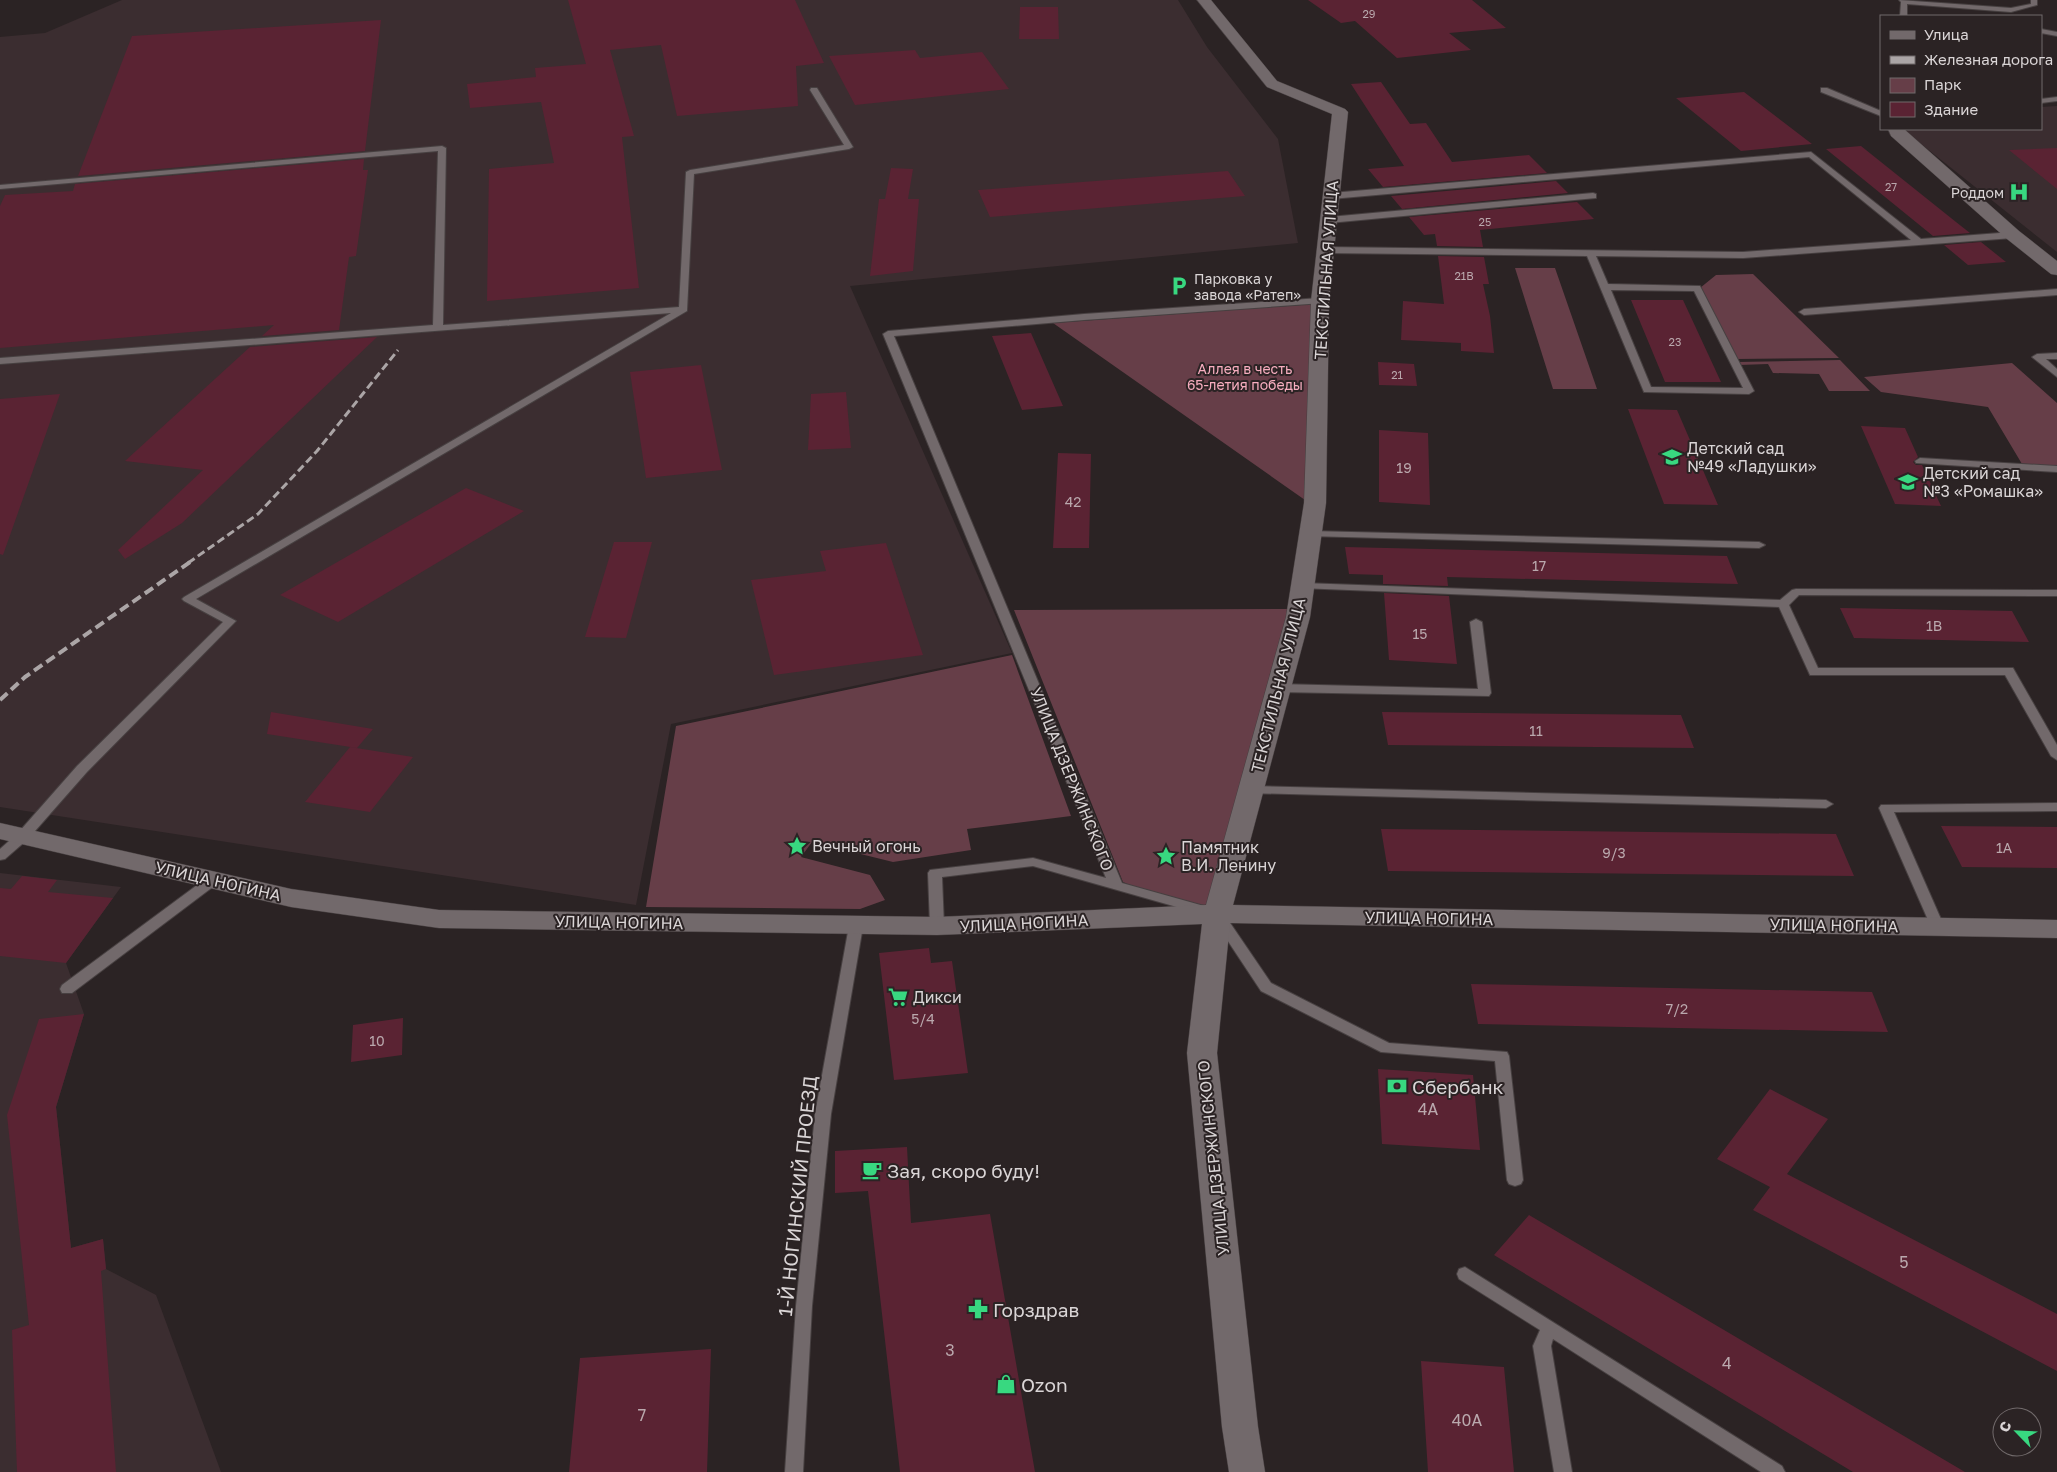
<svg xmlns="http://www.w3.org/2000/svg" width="2057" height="1472" font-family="'Golos Text',sans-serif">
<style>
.built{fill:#3b2d30}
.green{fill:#663e48}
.building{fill:#5a2333}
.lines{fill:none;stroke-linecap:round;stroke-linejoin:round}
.service-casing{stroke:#474041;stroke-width:2}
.minor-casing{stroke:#474041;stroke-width:1}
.service{fill:#72696b;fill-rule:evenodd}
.minor{fill:#72696b;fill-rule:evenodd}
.rail-far1{stroke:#aba5a6;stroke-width:3;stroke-dasharray:8 4;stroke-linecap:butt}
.rail{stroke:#aba5a6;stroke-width:4;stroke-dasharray:10 5;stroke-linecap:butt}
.labels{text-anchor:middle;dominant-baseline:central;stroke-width:4;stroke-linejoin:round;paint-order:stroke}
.far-number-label{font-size:11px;fill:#baa8ad}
.far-poi-label{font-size:14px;fill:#dad5d6;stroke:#2b2324;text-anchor:end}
.far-park-label{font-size:14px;fill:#f7adbf;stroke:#2b2324}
.number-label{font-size:14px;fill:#baa8ad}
.street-label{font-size:16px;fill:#dad5d6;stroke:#2b2324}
.poi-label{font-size:16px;fill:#dad5d6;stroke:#2b2324;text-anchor:start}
.near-number-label{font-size:16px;fill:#baa8ad}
.near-poi-label{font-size:19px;fill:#dad5d6;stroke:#2b2324;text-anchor:start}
.near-street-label{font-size:19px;fill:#dad5d6;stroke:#2b2324}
</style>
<rect width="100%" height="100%" fill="#2b2324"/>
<path class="built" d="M 122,0 L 1178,0 L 1207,47 L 1278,139 L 1298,243 L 850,286 L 1012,653 L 671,724 L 636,905 L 0,807 L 0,37 L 45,33 Z
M 2057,106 L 2057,252 L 1906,132 L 1909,129 L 2041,129 L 2041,107 Z
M 0,873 L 121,887 L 66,963 L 84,1014 L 56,1107 L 71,1248 L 103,1239 L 106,1269 L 156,1295 L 221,1472 L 0,1472 Z"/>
<path class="green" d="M 1515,268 L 1555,268 L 1597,389 L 1553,389 Z
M 1753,274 L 1839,358 L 1736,359 L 1700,288 L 1716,275 Z
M 1315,304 L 1305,500 L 1053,323 Z
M 1840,360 L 1870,391 L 1829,391 L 1819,374 L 1773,373 L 1768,364 L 1739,365 L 1737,362 Z
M 2012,363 L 2057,403 L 2057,467 L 2022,464 L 1988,407 L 1881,392 L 1864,377 Z
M 1297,609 L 1209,921 L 1123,882 L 1014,610 Z
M 1012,655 L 1071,816 L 967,829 L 971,850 L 893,862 L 812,842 L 801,857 L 870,875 L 885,900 L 860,909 L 646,907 L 676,726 Z"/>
<path class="building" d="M 568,0 L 795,0 L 824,63 L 796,66 L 798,106 L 677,116 L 661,45 L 610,50 L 634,136 L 622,137 L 639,288 L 487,301 L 489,169 L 554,163 L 541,102 L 470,108 L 467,84 L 536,77 L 535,68 L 586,64 Z
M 1308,0 L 1472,0 L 1506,28 L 1449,33 L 1471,50 L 1397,58 L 1355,21 L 1341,23 Z
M 1020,7 L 1058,7 L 1059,39 L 1019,39 Z
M 381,20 L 365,151 L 78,176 L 132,36 Z
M 915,50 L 920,58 L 982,52 L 1009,89 L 855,105 L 829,56 Z
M 1381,82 L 1410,124 L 1426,123 L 1452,162 L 1529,155 L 1547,173 L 1383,187 L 1368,169 L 1404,166 L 1351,84 Z
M 1744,92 L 1812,144 L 1741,151 L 1676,98 Z
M 1861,146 L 1956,222 L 1970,233 L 1933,236 L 1826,149 Z
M 2057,148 L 2057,189 L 2009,150 Z
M 364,159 L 363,170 L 368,170 L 356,256 L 349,257 L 339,330 L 262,336 L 274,325 L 0,348 L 0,206 L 5,195 L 73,191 L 75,184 Z
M 891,168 L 913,169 L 908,199 L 919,199 L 913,271 L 870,276 L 879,199 L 885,199 Z
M 1228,171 L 1245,196 L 990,217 L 978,190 Z
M 1556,181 L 1568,193 L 1402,209 L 1391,196 Z
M 1577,202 L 1594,219 L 1480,230 L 1483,247 L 1437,246 L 1435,234 L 1424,235 L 1409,217 Z
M 1981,242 L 2006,262 L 1968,265 L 1944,245 Z
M 1438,256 L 1484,257 L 1489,284 L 1483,284 L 1490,316 L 1494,353 L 1461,351 L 1461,343 L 1401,340 L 1403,301 L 1444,304 Z
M 1631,300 L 1683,300 L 1721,382 L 1665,382 Z
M 1031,333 L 1063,406 L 1022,410 L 992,336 Z
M 377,337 L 182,523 L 125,559 L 118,550 L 203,470 L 125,461 L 250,347 Z
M 1378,362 L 1414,364 L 1417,386 L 1379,385 Z
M 701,365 L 722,470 L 646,478 L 630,372 Z
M 846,392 L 851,448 L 808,450 L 811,394 Z
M 60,394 L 3,555 L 0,554 L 0,399 Z
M 1628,409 L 1677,410 L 1718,505 L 1664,504 Z
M 1861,426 L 1905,428 L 1918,457 L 1913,462 L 1916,465 L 1922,465 L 1941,506 L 1895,504 Z
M 1379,430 L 1428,433 L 1430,505 L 1379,502 Z
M 1058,453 L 1091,454 L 1089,548 L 1053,548 Z
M 466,488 L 524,511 L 338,622 L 280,595 Z
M 614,542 L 652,542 L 626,638 L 585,637 Z
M 886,543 L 923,655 L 774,675 L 751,580 L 826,571 L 820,551 Z
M 1345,547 L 1727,556 L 1738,584 L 1447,577 L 1448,586 L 1383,584 L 1383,575 L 1349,574 Z
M 1384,593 L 1449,596 L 1457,664 L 1389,660 Z
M 1840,608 L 2012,611 L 2029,642 L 1854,638 Z
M 271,712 L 373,729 L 357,748 L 267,734 Z
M 1382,712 L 1681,715 L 1694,748 L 1388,745 Z
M 350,747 L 413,757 L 370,812 L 305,802 Z
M 1941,826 L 2057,827 L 2057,868 L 1962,867 Z
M 1381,829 L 1836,834 L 1854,876 L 1388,871 Z
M 22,876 L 57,880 L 48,892 L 113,898 L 66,963 L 0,956 L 0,888 L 11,889 Z
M 929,948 L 931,963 L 952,961 L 968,1073 L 894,1080 L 879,953 Z
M 1471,984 L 1872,992 L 1888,1032 L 1478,1024 Z
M 84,1014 L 56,1107 L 71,1248 L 103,1239 L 106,1269 L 101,1271 L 116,1472 L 17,1472 L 12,1330 L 29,1325 L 7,1115 L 39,1019 Z
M 403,1018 L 402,1055 L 351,1062 L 353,1025 Z
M 1378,1069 L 1473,1075 L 1480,1150 L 1382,1144 Z
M 1770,1089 L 1828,1119 L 1787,1174 L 2057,1314 L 2057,1371 L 1753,1210 L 1770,1187 L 1717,1159 Z
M 907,1147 L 911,1223 L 990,1214 L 1035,1472 L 900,1472 L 868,1191 L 835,1193 L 835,1151 Z
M 1529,1215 L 1965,1472 L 1853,1472 L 1494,1255 Z
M 711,1349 L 707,1472 L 569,1472 L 580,1358 Z
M 1421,1361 L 1504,1367 L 1514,1472 L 1428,1472 Z"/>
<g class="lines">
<defs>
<path id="service" d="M 1899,0 L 2011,8 L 2031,4 L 2031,0 L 2037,0 L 2037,5 L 2011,12 L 1907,4 L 1907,16 L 1900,16 L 1901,2 Z
M 2041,29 L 2057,32 L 2057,36 L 2041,33 Z
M 811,88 L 817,88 L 853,147 L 849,149 L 694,174 L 687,311 L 196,599 L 236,621 L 87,772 L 28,839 L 5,859 L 0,860 L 0,849 L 18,833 L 77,766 L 223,622 L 184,601 L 182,599 L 184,597 L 671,313 L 0,364 L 0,358 L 433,325 L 438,151 L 0,189 L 0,185 L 442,146 L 446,148 L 443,325 L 679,307 L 686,172 L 690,170 L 844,145 L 810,90 Z
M 1821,88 L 1827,88 L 1881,111 L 1881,116 L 1821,92 Z
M 2057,97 L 2057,101 L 2041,103 L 2041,99 Z
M 1811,152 L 1921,239 L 2013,232 L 2017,235 L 2013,238 L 1743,258 L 1596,256 L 1608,284 L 1700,286 L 1754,391 L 1749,394 L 1644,392 L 1587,256 L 1325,253 L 1321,250 L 1325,247 L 1743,252 L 1911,240 L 1809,157 L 1331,199 L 1327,196 L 1331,193 ZM 1611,290 L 1694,291 L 1743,388 L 1651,387 Z
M 1593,193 L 1596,194 L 1596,198 L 1329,223 L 1325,220 L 1329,217 Z
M 2057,289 L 2057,295 L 1804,315 L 1799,312 L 1804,309 Z
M 1320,298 L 1325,301 L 1323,303 L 1084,320 L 894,336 L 1122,883 L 1222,911 L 1271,983 L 1389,1043 L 1507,1052 L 1509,1056 L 1523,1180 L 1521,1184 L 1515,1186 L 1509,1184 L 1507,1180 L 1495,1061 L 1381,1052 L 1261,991 L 1212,917 L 1033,866 L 942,877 L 944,926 L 942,929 L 932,929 L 930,926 L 928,873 L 930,870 L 1033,858 L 1106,878 L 883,334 L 888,331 L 1084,314 Z
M 2057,353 L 2057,359 L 2046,359 L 2057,369 L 2057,377 L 2032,357 L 2037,354 Z
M 1920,458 L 2057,466 L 2057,472 L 1916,463 L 1915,461 Z
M 1311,531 L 1759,542 L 1765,545 L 1759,548 L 1307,536 L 1306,534 L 1307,532 Z
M 1303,583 L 1780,600 L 1792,590 L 1796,589 L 2057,590 L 2057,596 L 1799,595 L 1789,605 L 1818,668 L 2013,668 L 2057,745 L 2057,760 L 2051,756 L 2005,675 L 1810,675 L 1779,607 L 1299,588 L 1297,586 L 1299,584 Z
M 1476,619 L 1482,622 L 1491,693 L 1489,696 L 1279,692 L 1273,688 L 1279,684 L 1478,689 L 1470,622 Z
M 1251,786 L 1826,800 L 1833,804 L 1826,808 L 1246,793 L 1245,790 L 1246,787 Z
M 2057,803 L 2057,811 L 1894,812 L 1944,926 L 1942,929 L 1932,929 L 1879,808 L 1881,805 Z
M 213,876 L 218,877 L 220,880 L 218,883 L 72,993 L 62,993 L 60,989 L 62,985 L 208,877 Z
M 856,921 L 861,923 L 863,926 L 831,1114 L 812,1306 L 803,1472 L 785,1472 L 796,1306 L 815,1114 L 849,926 L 851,923 Z
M 1465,1267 L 1782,1466 L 1785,1472 L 1761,1472 L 1553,1339 L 1551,1346 L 1572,1472 L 1554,1472 L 1533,1346 L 1540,1330 L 1459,1279 L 1457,1274 L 1459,1269 Z"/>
<path id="minor" d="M 1197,0 L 1211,0 L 1277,81 L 1345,109 L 1348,112 L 1329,301 L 1326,503 L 1310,617 L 1233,905 L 2057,920 L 2057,938 L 1230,923 L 1217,1053 L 1258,1427 L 1265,1472 L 1229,1472 L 1222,1427 L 1187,1053 L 1202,924 L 937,935 L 439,928 L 291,907 L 0,839 L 0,823 L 291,889 L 439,910 L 937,917 L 1206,905 L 1286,617 L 1304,503 L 1311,301 L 1332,114 L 1267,87 Z
M 1888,129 L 1904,129 L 2019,231 L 2057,261 L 2057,275 L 2051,274 L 2007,239 L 1891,136 Z"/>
</defs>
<use href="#service" class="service-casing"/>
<use href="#minor" class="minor-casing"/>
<use href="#service" class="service"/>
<use href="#minor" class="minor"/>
<path class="rail-far1" d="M 188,563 L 258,514 L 317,451 L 398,350"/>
<path class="rail" d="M 0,700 L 25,677 L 190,562"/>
</g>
<defs>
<symbol id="hospital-bare" viewBox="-9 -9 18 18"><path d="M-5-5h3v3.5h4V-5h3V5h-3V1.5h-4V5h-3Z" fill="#38d880" stroke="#2b2324" stroke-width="2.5" paint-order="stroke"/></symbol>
<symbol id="parking-bare" viewBox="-9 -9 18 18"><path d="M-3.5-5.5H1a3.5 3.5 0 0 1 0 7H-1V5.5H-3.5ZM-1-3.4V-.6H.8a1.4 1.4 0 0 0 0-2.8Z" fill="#38d880" stroke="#2b2324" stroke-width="2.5" paint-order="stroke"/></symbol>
<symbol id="school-bare" viewBox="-9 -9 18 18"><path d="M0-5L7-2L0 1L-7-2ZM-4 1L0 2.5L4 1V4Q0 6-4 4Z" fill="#38d880" stroke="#2b2324" stroke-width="2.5" paint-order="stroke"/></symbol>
<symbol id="sight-bare" viewBox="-9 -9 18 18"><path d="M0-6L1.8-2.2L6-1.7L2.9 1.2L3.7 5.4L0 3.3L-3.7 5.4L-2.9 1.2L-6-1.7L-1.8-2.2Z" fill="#38d880" stroke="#2b2324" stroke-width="2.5" paint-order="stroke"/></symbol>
<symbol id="supermarket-bare" viewBox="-9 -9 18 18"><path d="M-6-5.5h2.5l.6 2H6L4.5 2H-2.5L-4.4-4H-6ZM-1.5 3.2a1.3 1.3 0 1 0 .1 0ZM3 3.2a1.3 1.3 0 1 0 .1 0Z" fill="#38d880" stroke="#2b2324" stroke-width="2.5" paint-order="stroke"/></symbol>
<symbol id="bank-bare" viewBox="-9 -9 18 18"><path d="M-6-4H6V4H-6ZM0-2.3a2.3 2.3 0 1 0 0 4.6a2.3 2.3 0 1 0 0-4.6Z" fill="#38d880" stroke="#2b2324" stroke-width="2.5" paint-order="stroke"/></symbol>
<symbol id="cafe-bare" viewBox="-9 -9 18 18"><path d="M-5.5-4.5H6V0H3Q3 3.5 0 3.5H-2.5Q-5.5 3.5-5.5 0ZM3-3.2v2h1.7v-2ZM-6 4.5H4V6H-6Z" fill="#38d880" stroke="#2b2324" stroke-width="2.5" paint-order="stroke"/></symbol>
<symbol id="pharmacy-bare" viewBox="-9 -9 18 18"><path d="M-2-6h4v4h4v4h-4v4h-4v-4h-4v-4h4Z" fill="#38d880" stroke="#2b2324" stroke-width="2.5" paint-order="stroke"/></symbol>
<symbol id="shop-bare" viewBox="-9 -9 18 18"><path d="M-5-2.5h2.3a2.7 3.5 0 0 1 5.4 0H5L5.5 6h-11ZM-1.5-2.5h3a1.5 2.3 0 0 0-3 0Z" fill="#38d880" stroke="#2b2324" stroke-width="2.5" paint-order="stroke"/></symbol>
</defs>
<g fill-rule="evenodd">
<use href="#hospital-bare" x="2005" y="178" width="28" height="28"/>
<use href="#parking-bare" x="1165" y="272" width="28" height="28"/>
<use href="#school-bare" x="1658" y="443" width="28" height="28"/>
<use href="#school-bare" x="1894" y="468" width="28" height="28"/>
<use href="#sight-bare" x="783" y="832" width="28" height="28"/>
<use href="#sight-bare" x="1152" y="842" width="28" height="28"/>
<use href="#supermarket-bare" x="884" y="983" width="28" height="28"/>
<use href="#bank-bare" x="1383" y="1072" width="28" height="28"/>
<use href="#cafe-bare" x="858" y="1156" width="28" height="28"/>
<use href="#pharmacy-bare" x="964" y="1295" width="28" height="28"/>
<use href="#shop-bare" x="992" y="1370" width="28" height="28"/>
</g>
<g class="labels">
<g class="far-number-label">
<text x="1369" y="13">29</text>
<text x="1891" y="186">27</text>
<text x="1485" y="221">25</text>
<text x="1464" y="275">21В</text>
<text x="1675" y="341">23</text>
<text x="1397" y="374">21</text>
</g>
<g class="far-poi-label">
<text x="2004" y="192">Роддом</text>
<text x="1194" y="278" text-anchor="start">Парковка у<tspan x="1194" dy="16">завода «Ратеп»</tspan></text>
</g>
<g class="far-park-label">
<text x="1245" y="368">Аллея в честь<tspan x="1245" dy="16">65-летия победы</tspan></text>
</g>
<g class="number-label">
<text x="1404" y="467">19</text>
<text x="1073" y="501">42</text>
<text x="1539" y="565">17</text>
<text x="1934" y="625">1В</text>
<text x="1420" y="633">15</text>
<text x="1536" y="730">11</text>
<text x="2004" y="847">1А</text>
<text x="1614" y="852">9/3</text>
<text x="1677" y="1008">7/2</text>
<text x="923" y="1018">5/4</text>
<text x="377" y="1040">10</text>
</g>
<g class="street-label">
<text transform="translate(1326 270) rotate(-86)">ТЕКСТИЛЬНАЯ УЛИЦА</text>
<text transform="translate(1278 685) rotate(-76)">ТЕКСТИЛЬНАЯ УЛИЦА</text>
<text transform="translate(1072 779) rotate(68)">УЛИЦА ДЗЕРЖИНСКОГО</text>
<text transform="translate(218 881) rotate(13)">УЛИЦА НОГИНА</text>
<text transform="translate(1429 918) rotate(1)">УЛИЦА НОГИНА</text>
<text transform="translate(619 922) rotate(1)">УЛИЦА НОГИНА</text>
<text transform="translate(1024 923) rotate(-3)">УЛИЦА НОГИНА</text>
<text transform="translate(1834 925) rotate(1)">УЛИЦА НОГИНА</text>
<text transform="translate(1213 1158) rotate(-96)">УЛИЦА ДЗЕРЖИНСКОГО</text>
</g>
<g class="poi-label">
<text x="1687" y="448">Детский сад<tspan x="1687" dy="18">№49 «Ладушки»</tspan></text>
<text x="1923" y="473">Детский сад<tspan x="1923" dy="18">№3 «Ромашка»</tspan></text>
<text x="812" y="846">Вечный огонь</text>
<text x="1181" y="847">Памятник<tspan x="1181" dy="18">В.И. Ленину</tspan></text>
<text x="913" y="997">Дикси</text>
</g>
<g class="near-number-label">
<text x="1428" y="1109">4А</text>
<text x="1904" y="1262">5</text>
<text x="950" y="1350">3</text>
<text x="1727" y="1363">4</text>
<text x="642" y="1415">7</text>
<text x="1467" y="1420">40А</text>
</g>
<g class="near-poi-label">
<text x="1412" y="1086">Сбербанк</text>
<text x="887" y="1170">Зая, скоро буду!</text>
<text x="993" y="1309">Горздрав</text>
<text x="1021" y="1384">Ozon</text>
</g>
<g class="near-street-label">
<text transform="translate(797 1196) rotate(-84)">1-Й НОГИНСКИЙ ПРОЕЗД</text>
</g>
</g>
<rect x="1880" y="15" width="162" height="115" fill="#2b2324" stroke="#716a6b"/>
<rect x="1890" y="31" width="25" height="8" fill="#72696b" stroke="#716a6b"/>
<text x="1924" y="40" font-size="15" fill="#dad5d6">Улица</text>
<rect x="1890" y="56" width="25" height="8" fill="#aba5a6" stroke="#716a6b"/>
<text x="1924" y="65" font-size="15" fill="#dad5d6">Железная дорога</text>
<rect x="1890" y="78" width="25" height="15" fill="#663e48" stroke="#716a6b"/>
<text x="1924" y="90" font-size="15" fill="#dad5d6">Парк</text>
<rect x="1890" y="102" width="25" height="15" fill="#5a2333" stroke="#716a6b"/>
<text x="1924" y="115" font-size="15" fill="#dad5d6">Здание</text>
<g transform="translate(2017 1432) rotate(294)"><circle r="24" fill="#2b2324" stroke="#716a6b"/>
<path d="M0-4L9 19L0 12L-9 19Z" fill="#38d880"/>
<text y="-8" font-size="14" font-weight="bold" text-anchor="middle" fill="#dad5d6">С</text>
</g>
</svg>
